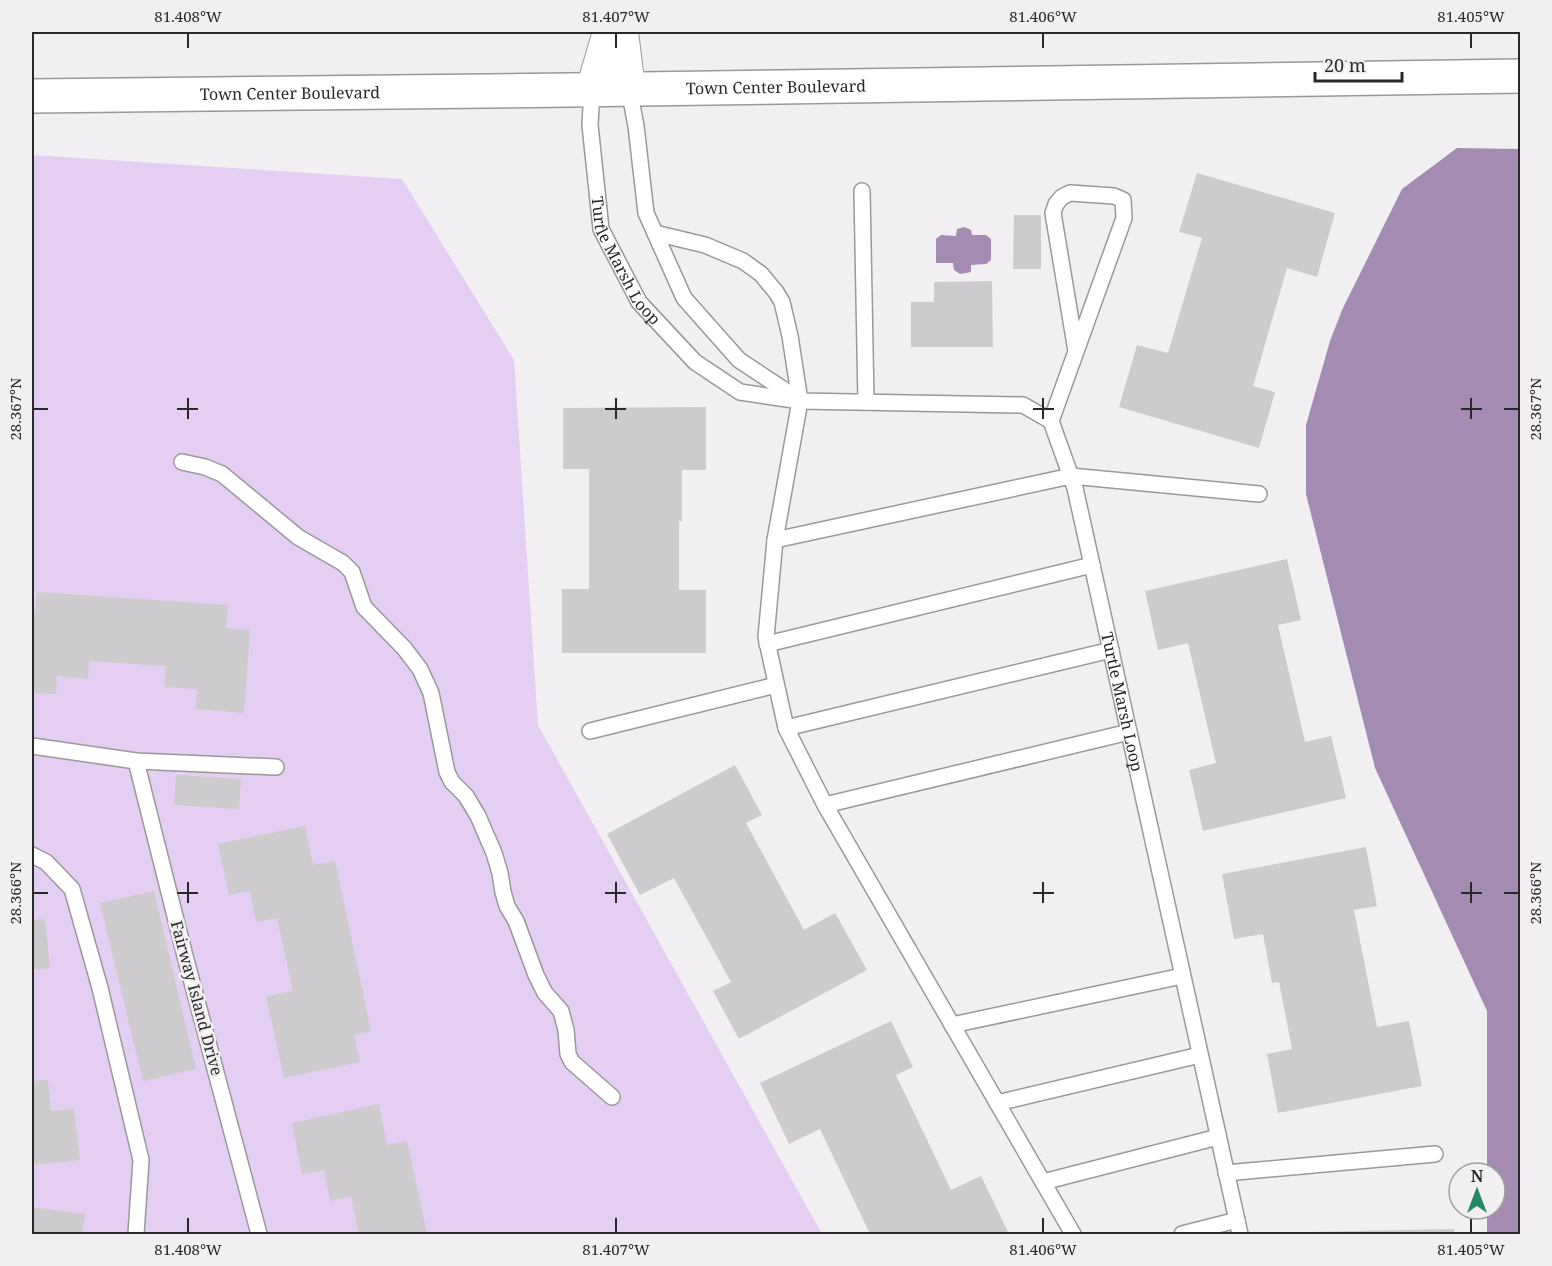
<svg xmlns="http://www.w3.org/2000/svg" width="1552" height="1266" font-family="'Noto Serif',serif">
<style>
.green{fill:#e4cef1}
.water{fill:#a38bb1}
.building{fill:#cdcbce}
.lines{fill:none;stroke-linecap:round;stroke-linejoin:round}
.lane-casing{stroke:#9a989b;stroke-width:18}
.street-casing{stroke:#9a989b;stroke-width:34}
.secondary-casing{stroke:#9a989b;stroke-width:36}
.lane{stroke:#fff;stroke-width:15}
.street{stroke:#fff;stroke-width:32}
.secondary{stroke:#fff;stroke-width:33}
.ticks{fill:none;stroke:#2a292a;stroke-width:2}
.labels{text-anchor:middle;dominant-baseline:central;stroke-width:5;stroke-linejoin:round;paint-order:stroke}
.street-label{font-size:16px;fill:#2a292a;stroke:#f1eff2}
.neatline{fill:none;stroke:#2a292a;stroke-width:2}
.ticks-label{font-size:15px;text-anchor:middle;fill:#2a292a}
</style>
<rect width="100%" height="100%" fill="#f1eff2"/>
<path class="green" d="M 32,155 L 402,179 L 514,360 L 538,725 L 822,1234 L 32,1234 Z"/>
<path class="water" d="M 1457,148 L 1520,149 L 1520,1234 L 1487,1234 L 1487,1209 L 1495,1209 L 1495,1173 L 1487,1173 L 1487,1011 L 1375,768 L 1306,494 L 1306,425 L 1330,341 L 1342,310 L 1402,189 Z
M 964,227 L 971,230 L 972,235 L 986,235 L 991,239 L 991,260 L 986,264 L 971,265 L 971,272 L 960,274 L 954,270 L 953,263 L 936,263 L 936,239 L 941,235 L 956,236 L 957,229 Z"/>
<path class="building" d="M 1197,173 L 1335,213 L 1317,277 L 1287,268 L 1253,386 L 1275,392 L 1259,448 L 1119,407 L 1137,345 L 1168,353 L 1202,238 L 1179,232 Z
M 1014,215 L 1041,215 L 1041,269 L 1013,269 Z
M 992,281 L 993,347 L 911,347 L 911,302 L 934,302 L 934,282 Z
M 706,407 L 706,470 L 682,470 L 682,521 L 679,521 L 679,590 L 706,590 L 706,653 L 562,653 L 562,589 L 589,589 L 589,469 L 563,469 L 563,408 Z
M 1287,559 L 1301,620 L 1278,625 L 1305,742 L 1331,736 L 1346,798 L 1203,831 L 1189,770 L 1216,763 L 1188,643 L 1158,650 L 1145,591 Z
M 37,592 L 228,605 L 226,628 L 250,630 L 244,713 L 196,709 L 197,689 L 165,687 L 166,666 L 89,661 L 88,679 L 57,676 L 56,694 L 32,693 L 32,611 L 35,611 Z
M 735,765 L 762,815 L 746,823 L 804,930 L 835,913 L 867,970 L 739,1039 L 713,991 L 731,982 L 674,878 L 640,895 L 607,834 Z
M 176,775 L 241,779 L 239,809 L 174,805 Z
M 305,826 L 313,865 L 335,861 L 371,1031 L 354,1035 L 360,1062 L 284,1078 L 266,996 L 293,991 L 277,918 L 256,922 L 250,891 L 229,895 L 218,844 Z
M 1366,847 L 1377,906 L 1354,910 L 1377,1027 L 1409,1021 L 1422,1086 L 1278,1113 L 1267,1054 L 1292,1049 L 1279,982 L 1272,983 L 1263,934 L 1234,939 L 1222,874 Z
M 154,891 L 196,1069 L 143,1081 L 100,903 Z
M 45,919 L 50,968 L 32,970 L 32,920 Z
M 891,1021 L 913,1067 L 896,1075 L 951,1190 L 981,1176 L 1009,1234 L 870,1234 L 820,1129 L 789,1144 L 760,1083 Z
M 48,1080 L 51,1111 L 74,1109 L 80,1160 L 32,1165 L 32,1081 Z
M 379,1104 L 387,1145 L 407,1141 L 427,1234 L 359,1234 L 351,1196 L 330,1201 L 324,1170 L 302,1174 L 292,1123 Z
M 32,1207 L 85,1214 L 82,1234 L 32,1234 Z
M 1454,1229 L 1454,1234 L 1307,1234 L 1307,1232 Z"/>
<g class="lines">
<defs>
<g id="lane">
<path d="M 629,89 L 636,126 L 646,213 L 684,298 L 739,360 L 795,397"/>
<path id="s1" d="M 592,90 L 590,125 L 601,229 L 639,302 L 695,362 L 740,392 L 800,401 L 1023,405 L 1051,421 L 1075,488 L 1240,1234"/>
<path d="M 862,191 L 866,402"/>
<path d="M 655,233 L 705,245 L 743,261 L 761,274 L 776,292 L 782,302 L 790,336 L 800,401 L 775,540 L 766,637 L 786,728 L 825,805 L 1073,1234"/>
<path d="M 1051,421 L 1124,218 L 1123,200 L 1114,196 L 1070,193 L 1062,197 L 1056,204 L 1053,213 L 1076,351"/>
<path d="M 182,462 L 205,467 L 222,474 L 298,537 L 343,563 L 352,572 L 364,607 L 404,648 L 420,669 L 431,693 L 447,772 L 452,782 L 466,796 L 478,816 L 494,853 L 500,873 L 503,892 L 507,906 L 516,921 L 536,975 L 545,993 L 561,1011 L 566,1030 L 568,1054 L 572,1062 L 612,1097"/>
<path d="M 775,540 L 1071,476 L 1259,494"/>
<path d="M 767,644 L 1092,565"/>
<path d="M 786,728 L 1111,650"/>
<path d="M 590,731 L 776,685"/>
<path d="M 32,746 L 136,761 L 276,767"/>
<path d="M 136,761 L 185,956 L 259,1234"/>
<path d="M 825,805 L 1129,732"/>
<path d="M 32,855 L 46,862 L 72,889 L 100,988 L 141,1160 L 136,1234"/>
<path d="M 952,1025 L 1182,976"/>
<path d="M 997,1103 L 1200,1055"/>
<path d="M 1226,1173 L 1435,1154"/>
<path d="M 1043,1182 L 1218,1137"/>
<path d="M 1182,1234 L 1237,1220"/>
</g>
<path id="street" d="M 622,32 L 629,89
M 592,90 L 609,32"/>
<g id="secondary">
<path id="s2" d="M 32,96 L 570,90 L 1520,76"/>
</g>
</defs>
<use href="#lane" class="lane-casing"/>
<use href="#street" class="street-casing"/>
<use href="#secondary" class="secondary-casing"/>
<use href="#lane" class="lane"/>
<use href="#street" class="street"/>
<use href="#secondary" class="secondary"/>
</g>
<path class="ticks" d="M 188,33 L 188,48M 616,33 L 616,48M 1043,33 L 1043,48M 1471,33 L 1471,48M 188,398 L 188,419M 616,398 L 616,419M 1043,398 L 1043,419M 1471,398 L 1471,419M 33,409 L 48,409M 177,409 L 198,409M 605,409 L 626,409M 1033,409 L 1054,409M 1461,409 L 1482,409M 1504,409 L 1519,409M 188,882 L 188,903M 616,882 L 616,903M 1043,882 L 1043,903M 1471,882 L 1471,903M 33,893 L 48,893M 177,893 L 198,893M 605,893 L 626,893M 1033,893 L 1054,893M 1461,893 L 1482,893M 1504,893 L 1519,893M 188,1218 L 188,1233M 616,1218 L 616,1233M 1043,1218 L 1043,1233M 1471,1218 L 1471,1233"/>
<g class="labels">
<g class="street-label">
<text stroke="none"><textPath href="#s2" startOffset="744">Town Center Boulevard</textPath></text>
<text stroke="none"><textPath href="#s2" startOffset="258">Town Center Boulevard</textPath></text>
<text stroke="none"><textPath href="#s1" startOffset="178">Turtle Marsh Loop</textPath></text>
<text stroke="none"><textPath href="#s1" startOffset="964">Turtle Marsh Loop</textPath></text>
<text transform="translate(197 998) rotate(75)">Fairway Island Drive</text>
</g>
</g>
<rect width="1552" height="1266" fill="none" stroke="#f1eff2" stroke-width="66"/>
<g transform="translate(1477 1191)"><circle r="28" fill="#f1eff2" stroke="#a1a0a2" stroke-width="1.5"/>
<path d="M0-4.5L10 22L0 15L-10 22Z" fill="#258a64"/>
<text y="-9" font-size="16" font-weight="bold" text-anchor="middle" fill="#2a292a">N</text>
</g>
<path d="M1315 72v9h87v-9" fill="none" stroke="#2a292a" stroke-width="3"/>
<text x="1324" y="72" font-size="18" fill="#2a292a" stroke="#f1eff2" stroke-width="4.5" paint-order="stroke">20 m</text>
<rect x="33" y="33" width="1486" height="1200" class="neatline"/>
<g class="ticks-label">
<text x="188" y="22">81.408°W</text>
<text x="616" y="22">81.407°W</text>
<text x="1043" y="22">81.406°W</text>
<text x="1471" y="22">81.405°W</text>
<text transform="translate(16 409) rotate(-90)" y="5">28.367°N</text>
<text transform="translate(1536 409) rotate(-90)" y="5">28.367°N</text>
<text transform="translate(16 893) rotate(-90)" y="5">28.366°N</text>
<text transform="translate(1536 893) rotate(-90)" y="5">28.366°N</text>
<text x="188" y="1255">81.408°W</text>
<text x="616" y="1255">81.407°W</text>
<text x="1043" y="1255">81.406°W</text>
<text x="1471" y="1255">81.405°W</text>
</g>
</svg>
